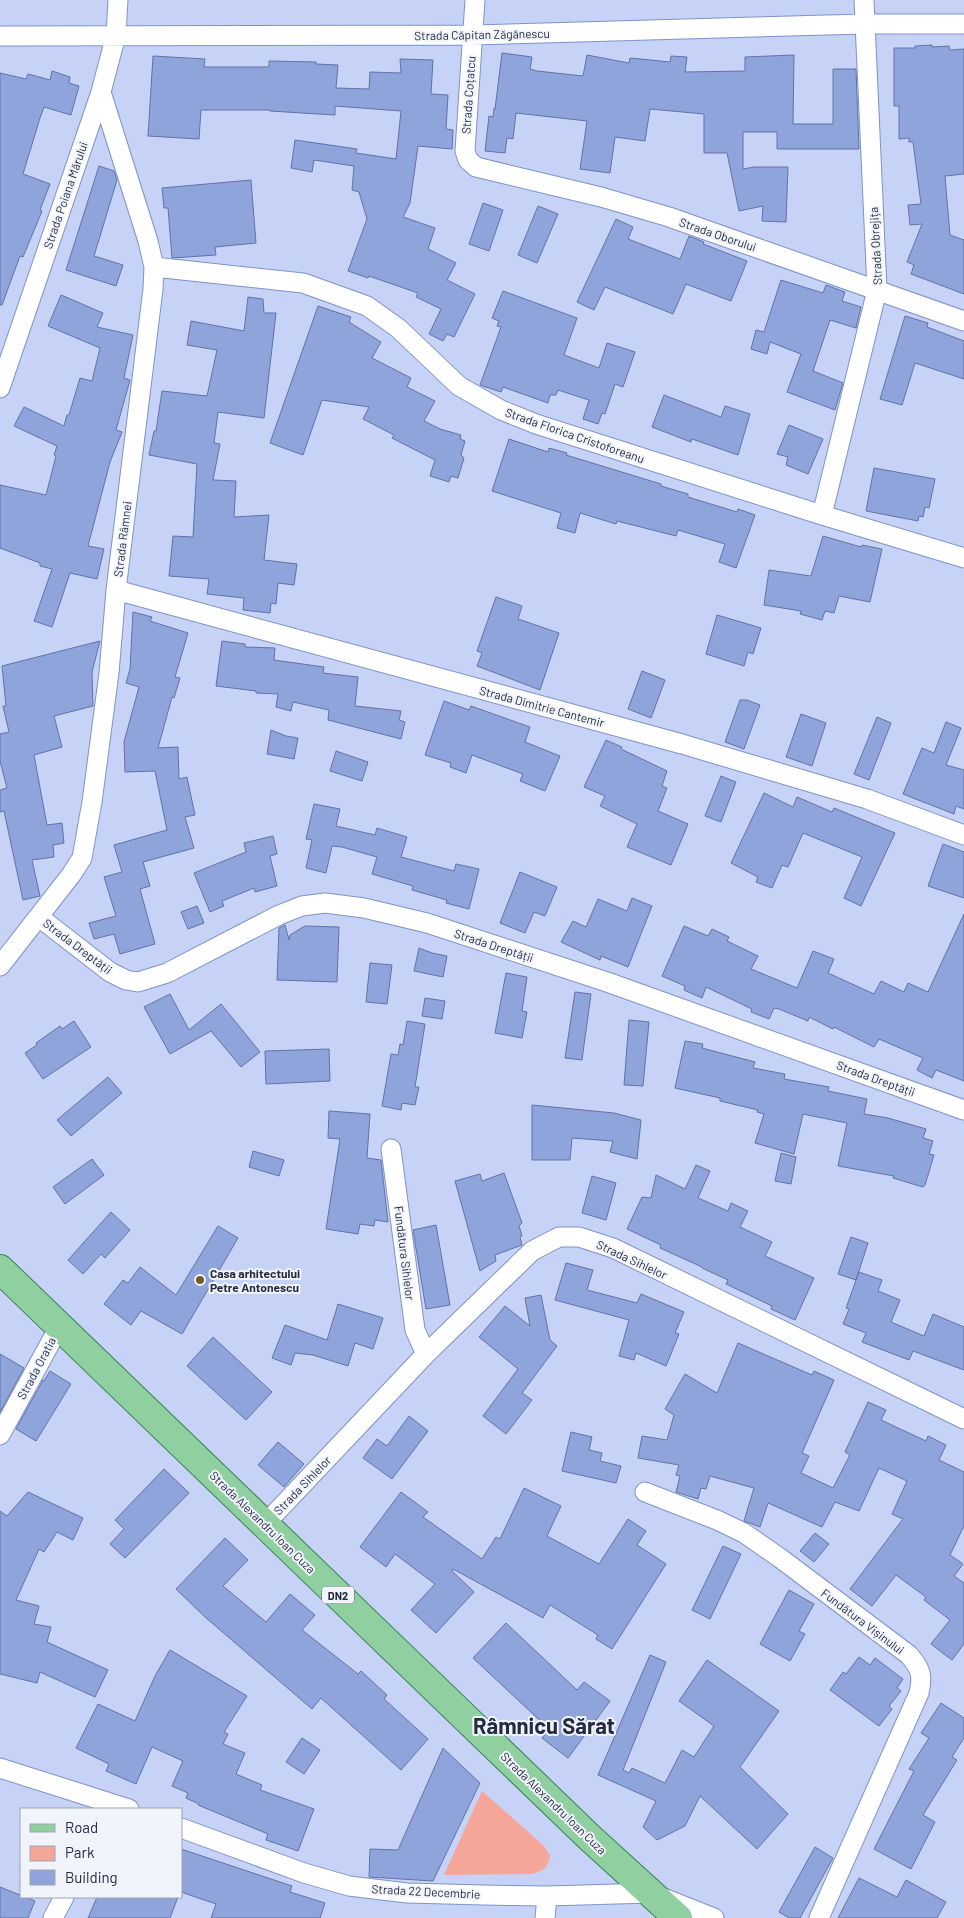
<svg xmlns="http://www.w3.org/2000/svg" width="964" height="1918" font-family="Barlow,sans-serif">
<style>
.green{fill:#f5a699}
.building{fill:#90a4dc;stroke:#6072a7}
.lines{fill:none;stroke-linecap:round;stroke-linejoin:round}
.minor-casing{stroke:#7f92ca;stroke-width:21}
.primary-casing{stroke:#398156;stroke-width:30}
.minor{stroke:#fff;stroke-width:19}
.primary{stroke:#8fcfa0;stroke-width:28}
.poi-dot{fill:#6f5d2b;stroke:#f2f4fb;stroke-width:2}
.labels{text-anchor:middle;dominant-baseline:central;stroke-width:4;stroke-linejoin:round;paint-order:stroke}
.shield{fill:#f2f4fb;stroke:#62687a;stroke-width:1}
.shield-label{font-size:11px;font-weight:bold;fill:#242c43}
.street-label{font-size:12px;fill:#242c43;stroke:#f2f4fb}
.poi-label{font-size:12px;font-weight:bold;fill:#242c43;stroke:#f2f4fb;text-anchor:start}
.town-label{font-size:22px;font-weight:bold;fill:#242c43;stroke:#f2f4fb}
</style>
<rect width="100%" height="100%" fill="#c6d3f7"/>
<path class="green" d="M 482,1791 L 544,1846 L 550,1856 C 548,1868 543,1871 532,1874 L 444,1875 Z"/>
<path class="building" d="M 932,45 L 932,47 L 949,46 L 950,50 L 964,49 L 964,174 L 945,176 L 950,235 L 964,240 L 964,294 L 911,274 L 914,265 L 907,262 L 922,224 L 910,225 L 908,205 L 921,204 L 913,142 L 909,142 L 909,138 L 899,139 L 899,106 L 894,106 L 894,48 L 915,48 L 915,46 Z
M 502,53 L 532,57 L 530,69 L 537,71 L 583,76 L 587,55 L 629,63 L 630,58 L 670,62 L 671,56 L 687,57 L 685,72 L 745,71 L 745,57 L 794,55 L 793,124 L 833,124 L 833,69 L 856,69 L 859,149 L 777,149 L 777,132 L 743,132 L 743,169 L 754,167 L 788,167 L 786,222 L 762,221 L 763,206 L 739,211 L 727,153 L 704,153 L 704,114 L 650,109 L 645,141 L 615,137 L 610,173 L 580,169 L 587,121 L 516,113 L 513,139 L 507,138 L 505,153 L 485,151 L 489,116 L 493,117 L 494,108 L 495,109 Z
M 153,56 L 205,59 L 204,67 L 269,67 L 269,61 L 316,62 L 316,64 L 338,65 L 336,88 L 369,89 L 370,72 L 401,73 L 400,59 L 433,60 L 431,94 L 448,95 L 446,129 L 453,130 L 452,149 L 418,146 L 410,203 L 403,217 L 435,228 L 428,249 L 456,263 L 447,280 L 475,294 L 454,337 L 447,334 L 443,341 L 429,334 L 441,309 L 416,297 L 418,293 L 369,276 L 368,278 L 348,271 L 367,219 L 359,192 L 352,190 L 354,166 L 314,160 L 312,172 L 291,168 L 295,140 L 357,149 L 356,153 L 396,159 L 401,111 L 335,106 L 335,115 L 270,111 L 270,110 L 201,110 L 199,139 L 148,136 Z
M 52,71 L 70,77 L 69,83 L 79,86 L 71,115 L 44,107 L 40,118 L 23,174 L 50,184 L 40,210 L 42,211 L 23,257 L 20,256 L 2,305 L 0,305 L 0,73 L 26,79 L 28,74 L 50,80 Z
M 99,166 L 114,171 L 117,180 L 94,256 L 123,265 L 116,286 L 66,270 Z
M 251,180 L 256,243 L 215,247 L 216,255 L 172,258 L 168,208 L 164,208 L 162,188 Z
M 483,203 L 503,210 L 489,251 L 469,244 Z
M 538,206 L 558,214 L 537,263 L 518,255 Z
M 616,219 L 633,227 L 628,239 L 680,259 L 689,236 L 704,242 L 703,244 L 747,261 L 731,301 L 686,284 L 673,314 L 605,287 L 594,310 L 577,302 Z
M 781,280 L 823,293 L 826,285 L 845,292 L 842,301 L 861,307 L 856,328 L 830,320 L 813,371 L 843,383 L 835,410 L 787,392 L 801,354 L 770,342 L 767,354 L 751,349 L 756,330 L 764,332 Z
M 503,291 L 577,318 L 564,355 L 599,368 L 607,343 L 635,352 L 623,387 L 615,384 L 605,414 L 602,413 L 598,424 L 583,419 L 589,400 L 558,390 L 556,395 L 550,395 L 548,403 L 503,387 L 501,392 L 480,385 L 501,327 L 497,326 L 499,321 L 492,318 Z
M 61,295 L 103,313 L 97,327 L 133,335 L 124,378 L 130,380 L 116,430 L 122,432 L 110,462 L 88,546 L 104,549 L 97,579 L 70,573 L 52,627 L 34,621 L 52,569 L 40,566 L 40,563 L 0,548 L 0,485 L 46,495 L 56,456 L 54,455 L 57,446 L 14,426 L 24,407 L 64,426 L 67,415 L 69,415 L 80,378 L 92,381 L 100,348 L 48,326 Z
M 248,297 L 263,299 L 264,313 L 276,313 L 264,418 L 218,412 L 214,443 L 220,444 L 213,480 L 236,481 L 234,517 L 269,515 L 264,560 L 297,564 L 294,585 L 278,583 L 276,604 L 271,603 L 270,613 L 243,610 L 244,598 L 207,594 L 209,579 L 169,576 L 173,536 L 193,537 L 197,464 L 149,455 L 154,431 L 156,431 L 162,391 L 207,396 L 217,350 L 187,345 L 191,321 L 244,331 Z
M 318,306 L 351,317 L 349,322 L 381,342 L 372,358 L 411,378 L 407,387 L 435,401 L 424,421 L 440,429 L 461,435 L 460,439 L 465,441 L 461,455 L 464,458 L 458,478 L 451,476 L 449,482 L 430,476 L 435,460 L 392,438 L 394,435 L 363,419 L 369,407 L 322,400 L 303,455 L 270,443 Z
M 905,316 L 928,323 L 927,327 L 964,341 L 964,379 L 915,363 L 902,405 L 880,399 Z
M 664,395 L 721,417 L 725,406 L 750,414 L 738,455 L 692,439 L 691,442 L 652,427 Z
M 789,425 L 823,439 L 808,474 L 786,465 L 788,457 L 777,454 Z
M 509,439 L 548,452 L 549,448 L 567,453 L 566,455 L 661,484 L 661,486 L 688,494 L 688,497 L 737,512 L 738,509 L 755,515 L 736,568 L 719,562 L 725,544 L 678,530 L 676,536 L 617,521 L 616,524 L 580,513 L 575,533 L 557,528 L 561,513 L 492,491 Z
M 874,468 L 935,479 L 929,508 L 925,507 L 923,517 L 919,516 L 918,521 L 866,511 Z
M 823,536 L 861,547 L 862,545 L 882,549 L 870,602 L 839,596 L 834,613 L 825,611 L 822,620 L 800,614 L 801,611 L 764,605 L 769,570 L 811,576 Z
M 496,597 L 522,606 L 518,619 L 559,633 L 540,690 L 477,666 L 482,653 L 477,651 Z
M 133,612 L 152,617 L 150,621 L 188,633 L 175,677 L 180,678 L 174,698 L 172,697 L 158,748 L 178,747 L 179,779 L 187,777 L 195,815 L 185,817 L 194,848 L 143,862 L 150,886 L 140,889 L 155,944 L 120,954 L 114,934 L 94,939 L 89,923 L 116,916 L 104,877 L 122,872 L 114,845 L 167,830 L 155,771 L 125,772 L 124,742 L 139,687 L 126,683 L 130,669 Z
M 717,615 L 761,628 L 753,654 L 748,652 L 744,666 L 706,654 Z
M 100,641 L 92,672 L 93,706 L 54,716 L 62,747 L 34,755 L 47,825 L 62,823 L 64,843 L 53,845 L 54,857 L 32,860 L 40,896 L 23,900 L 4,811 L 0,812 L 0,790 L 7,788 L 0,761 L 0,734 L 9,732 L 3,706 L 6,706 L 2,666 Z
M 222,641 L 245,644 L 245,647 L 275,648 L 274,660 L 324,667 L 323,673 L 358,677 L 355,706 L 401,711 L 399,720 L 405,722 L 401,739 L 328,720 L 329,710 L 293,702 L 291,711 L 276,707 L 278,694 L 256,693 L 256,691 L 216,686 Z
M 642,671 L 665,680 L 651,718 L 628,709 Z
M 740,700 L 747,700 L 760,705 L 744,749 L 725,742 Z
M 444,701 L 469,710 L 471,706 L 530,727 L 525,742 L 560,756 L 545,791 L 520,781 L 523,774 L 472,755 L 466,773 L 450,767 L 451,763 L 425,755 Z
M 801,714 L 826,723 L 812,766 L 786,757 Z
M 877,717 L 891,723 L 869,780 L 854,774 Z
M 946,722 L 961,728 L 946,765 L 964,770 L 964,809 L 956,806 L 954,814 L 903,794 L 922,748 L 934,753 Z
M 271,730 L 286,736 L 298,738 L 294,759 L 267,754 Z
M 606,740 L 622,747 L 621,749 L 667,771 L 662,786 L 667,788 L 658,811 L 688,824 L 671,865 L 627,847 L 637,824 L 600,806 L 605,796 L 584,787 Z
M 336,751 L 368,762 L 362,781 L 330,771 Z
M 721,776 L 736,782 L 721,822 L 705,816 Z
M 764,793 L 793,807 L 797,797 L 832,812 L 834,808 L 895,833 L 861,906 L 844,898 L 862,857 L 803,833 L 788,867 L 782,865 L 772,888 L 756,882 L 758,877 L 731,863 Z
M 314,804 L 340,809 L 336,826 L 375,835 L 377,828 L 407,837 L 401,857 L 454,871 L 456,864 L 479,869 L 469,909 L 446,903 L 447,900 L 412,890 L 413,886 L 372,874 L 377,857 L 342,847 L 332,846 L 326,873 L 306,868 L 312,840 L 306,839 Z
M 273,836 L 277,854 L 270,856 L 277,886 L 255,892 L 254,888 L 222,901 L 224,906 L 210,912 L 194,873 L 246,852 L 244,843 Z
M 943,844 L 964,852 L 964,898 L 928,886 Z
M 520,872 L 557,887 L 545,916 L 534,912 L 525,933 L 500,923 Z
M 632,898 L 652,906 L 628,967 L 601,956 L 600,960 L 561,942 L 573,921 L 586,927 L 598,899 L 627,911 Z
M 197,906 L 204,923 L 188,929 L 181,912 Z
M 964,914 L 964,1081 L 936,1070 L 932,1078 L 917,1070 L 923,1058 L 879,1039 L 874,1047 L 834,1027 L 833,1029 L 809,1017 L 808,1021 L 779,1009 L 774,1008 L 769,1019 L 751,1012 L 752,1009 L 706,987 L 702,998 L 684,990 L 685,986 L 662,976 L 684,926 L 708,936 L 712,929 L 729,937 L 727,941 L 758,956 L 751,969 L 797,988 L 813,951 L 834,959 L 828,973 L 874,994 L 881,981 L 904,992 L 908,983 L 928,992 Z
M 285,925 L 289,940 L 290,935 L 305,926 L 339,927 L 337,982 L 277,980 L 279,928 Z
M 419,948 L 432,953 L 447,956 L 443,977 L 414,971 Z
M 370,963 L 392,965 L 387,1004 L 366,1002 Z
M 506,973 L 527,977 L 522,1011 L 527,1012 L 522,1038 L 495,1033 Z
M 575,992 L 591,994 L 582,1060 L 565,1058 Z
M 170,994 L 189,1030 L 221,1004 L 260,1052 L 241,1067 L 211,1031 L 170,1054 L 144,1007 Z
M 425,998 L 445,1001 L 442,1019 L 422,1016 Z
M 629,1020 L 649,1022 L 643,1086 L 624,1085 Z
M 74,1021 L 91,1047 L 43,1079 L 25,1053 L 37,1045 L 36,1043 L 60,1026 L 62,1029 Z
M 407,1021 L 425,1024 L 415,1087 L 419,1087 L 415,1105 L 402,1103 L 401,1110 L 382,1106 L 391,1054 L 398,1055 L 400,1044 L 403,1045 Z
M 685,1041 L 703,1044 L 702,1048 L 755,1062 L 753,1068 L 785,1074 L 784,1079 L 829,1087 L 828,1091 L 867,1099 L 864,1114 L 888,1118 L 926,1129 L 923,1138 L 933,1141 L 929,1154 L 934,1155 L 925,1185 L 923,1187 L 893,1178 L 894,1176 L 838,1166 L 847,1123 L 803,1114 L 794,1154 L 755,1143 L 764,1114 L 757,1112 L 758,1110 L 720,1101 L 720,1098 L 675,1088 Z
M 329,1049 L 330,1081 L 266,1084 L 265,1051 Z
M 108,1077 L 122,1093 L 71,1136 L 57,1120 Z
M 532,1105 L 614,1113 L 641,1120 L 637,1159 L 610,1152 L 613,1141 L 572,1138 L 570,1160 L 532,1160 Z
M 329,1111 L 370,1114 L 367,1158 L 381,1160 L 388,1222 L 375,1220 L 374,1226 L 360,1224 L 358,1234 L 326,1229 L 340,1139 L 328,1138 Z
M 253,1151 L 284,1160 L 279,1176 L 249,1167 Z
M 781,1153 L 796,1157 L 791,1184 L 775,1181 Z
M 92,1159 L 104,1175 L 65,1204 L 53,1187 Z
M 696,1165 L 710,1171 L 698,1198 L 728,1211 L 731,1203 L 748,1211 L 740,1227 L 772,1242 L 765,1256 L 814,1278 L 795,1320 L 771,1309 L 772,1306 L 726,1284 L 728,1280 L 702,1268 L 702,1267 L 660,1248 L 661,1245 L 627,1229 L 642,1197 L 651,1198 L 656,1175 L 685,1189 Z
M 504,1173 L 522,1223 L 519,1226 L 522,1236 L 520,1237 L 522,1245 L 495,1255 L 496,1261 L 480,1271 L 455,1181 L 480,1174 L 482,1181 Z
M 592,1176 L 616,1183 L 606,1220 L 582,1213 Z
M 111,1212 L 130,1230 L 105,1258 L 101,1254 L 83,1274 L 68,1260 Z
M 436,1225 L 450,1305 L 426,1309 L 413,1230 Z
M 218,1226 L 238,1238 L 182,1334 L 141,1311 L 131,1325 L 104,1304 L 123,1280 L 128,1283 L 140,1267 L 176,1295 Z
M 851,1237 L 868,1243 L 856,1280 L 838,1274 Z
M 566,1263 L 593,1270 L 587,1290 L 637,1303 L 641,1294 L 684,1312 L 675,1333 L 679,1334 L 666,1366 L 636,1353 L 634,1360 L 619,1356 L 629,1320 L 555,1300 Z
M 859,1272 L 882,1280 L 878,1291 L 900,1300 L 891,1322 L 924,1336 L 933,1314 L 964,1327 L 964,1370 L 913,1351 L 909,1360 L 862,1342 L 866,1333 L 843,1324 L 849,1309 L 846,1308 Z
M 541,1295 L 550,1340 L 557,1346 L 522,1393 L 532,1400 L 506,1434 L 483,1416 L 518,1369 L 479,1337 L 505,1306 L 530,1326 L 525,1298 Z
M 338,1304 L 383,1318 L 373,1349 L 355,1343 L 348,1366 L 313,1355 L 295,1353 L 291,1365 L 272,1358 L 285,1325 L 327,1340 Z
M 213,1337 L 272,1392 L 246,1420 L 187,1366 Z
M 738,1343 L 812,1375 L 814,1371 L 834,1380 L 802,1453 L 809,1456 L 801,1473 L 833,1488 L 850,1455 L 845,1452 L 868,1402 L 886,1410 L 881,1420 L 926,1441 L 928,1436 L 946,1445 L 939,1460 L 964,1472 L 964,1526 L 950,1555 L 963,1564 L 954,1576 L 964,1583 L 964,1644 L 952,1660 L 931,1644 L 950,1620 L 924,1600 L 926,1597 L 896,1575 L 872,1606 L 850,1589 L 903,1519 L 892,1514 L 907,1481 L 879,1468 L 859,1511 L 835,1502 L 822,1527 L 768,1503 L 760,1527 L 744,1521 L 754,1488 L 710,1476 L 706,1489 L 701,1488 L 698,1499 L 676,1492 L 680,1476 L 676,1475 L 679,1465 L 638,1458 L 642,1436 L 667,1440 L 674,1415 L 665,1409 L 685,1374 L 717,1393 Z
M 0,1354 L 24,1368 L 0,1412 Z
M 50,1371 L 71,1384 L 36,1441 L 16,1429 L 43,1380 L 44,1381 Z
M 409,1416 L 428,1431 L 392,1479 L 363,1458 L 377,1439 L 387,1446 Z
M 571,1432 L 592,1437 L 589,1450 L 602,1453 L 600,1461 L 621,1466 L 616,1483 L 562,1471 Z
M 278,1442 L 304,1464 L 284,1487 L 258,1465 Z
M 164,1469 L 189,1493 L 125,1558 L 110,1544 L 124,1529 L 115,1520 Z
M 524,1488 L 561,1506 L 547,1536 L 599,1564 L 628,1519 L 646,1531 L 637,1545 L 666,1564 L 612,1649 L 596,1639 L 598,1635 L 550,1605 L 543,1618 L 453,1569 L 452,1571 L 474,1592 L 436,1633 L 411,1610 L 435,1584 L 395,1554 L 386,1567 L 360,1547 L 401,1492 L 428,1512 L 423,1517 L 482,1559 L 496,1537 L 500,1539 Z
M 28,1492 L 83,1518 L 73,1540 L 57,1532 L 44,1552 L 39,1549 L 16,1600 L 39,1606 L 34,1624 L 51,1627 L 47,1642 L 108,1670 L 95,1697 L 40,1672 L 37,1683 L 0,1674 L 0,1511 L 7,1516 Z
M 815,1533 L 829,1544 L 814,1562 L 800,1551 Z
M 225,1538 L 248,1560 L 223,1586 L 266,1622 L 290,1594 L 315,1615 L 302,1630 L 358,1674 L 361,1671 L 387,1695 L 384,1699 L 428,1739 L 401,1770 L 321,1698 L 312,1709 L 205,1617 L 176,1589 Z
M 723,1546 L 741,1554 L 710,1619 L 692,1610 Z
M 789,1590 L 814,1604 L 799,1631 L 805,1634 L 790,1661 L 760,1644 Z
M 506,1623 L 577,1690 L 584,1682 L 610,1701 L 568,1758 L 542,1738 L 549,1729 L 473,1658 Z
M 170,1650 L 247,1696 L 224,1732 L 228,1734 L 223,1744 L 245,1753 L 236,1774 L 262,1785 L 260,1790 L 314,1809 L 298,1851 L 266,1840 L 268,1834 L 198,1805 L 199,1804 L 186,1798 L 188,1793 L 172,1786 L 183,1761 L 152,1747 L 136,1784 L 106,1771 L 109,1764 L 76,1748 L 98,1704 L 135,1721 L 155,1676 Z
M 650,1655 L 666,1662 L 623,1770 L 629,1773 L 632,1768 L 665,1783 L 682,1750 L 694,1757 L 714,1726 L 679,1701 L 707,1660 L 779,1711 L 740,1767 L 788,1814 L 757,1849 L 700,1796 L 685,1826 L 657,1840 L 643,1827 L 656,1801 L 598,1775 Z
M 859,1657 L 870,1665 L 875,1658 L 903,1679 L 897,1688 L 901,1691 L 889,1706 L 892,1709 L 879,1726 L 830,1690 L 843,1672 L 846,1674 Z
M 941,1703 L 964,1718 L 964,1738 L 952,1757 L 957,1760 L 923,1815 L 935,1822 L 911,1869 L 874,1849 L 914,1771 L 909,1769 L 929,1738 L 921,1733 Z
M 302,1738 L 320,1750 L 304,1774 L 286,1762 Z
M 443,1748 L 480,1783 L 433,1881 L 369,1877 L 370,1849 L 398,1850 Z
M 815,1847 L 833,1858 L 800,1918 L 789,1918 L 779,1912 Z
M 181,1849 L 292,1886 L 290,1892 L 325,1903 L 320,1918 L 211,1918 L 216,1904 L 181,1892 Z
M 859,1878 L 897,1897 L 906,1880 L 946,1902 L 937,1918 L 838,1918 Z
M 0,1887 L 35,1901 L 28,1918 L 0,1918 Z
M 97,1897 L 178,1897 L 170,1918 L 88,1918 Z"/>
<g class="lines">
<defs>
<path id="minor" d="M 475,0 L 465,151 L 468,160 L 476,167 L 601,197 L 669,217 L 964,321
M 0,36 L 472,35 L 864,24 L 964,24
M 154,267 L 303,283 L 367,306 L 398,328 L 459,386 L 501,410 L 536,424 L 822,515 L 964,558
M 0,388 L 101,92 L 116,35 L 118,0
M 822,515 L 877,290 L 864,0
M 116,590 L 682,744 L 867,799 L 964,835
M 39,917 L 110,972 L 126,980 L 138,982 L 167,973 L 279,915 L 302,906 L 325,903 L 364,908 L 427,923 L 607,982 L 964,1110
M 0,966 L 71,875 L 82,858 L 92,802 L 109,673 L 116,590 L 153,289 L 154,267 L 148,241 L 101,92
M 391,1149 L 415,1330 L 426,1354
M 0,1435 L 59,1327
M 645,1492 L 717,1520 L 744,1533 L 780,1558 L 909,1655 C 921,1669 923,1675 919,1693 L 819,1918
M 265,1524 L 426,1354 L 532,1251 L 559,1237 L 579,1237 L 613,1248 L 964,1419
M 0,1768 L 129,1809
M 181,1828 L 304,1873 L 349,1886 L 407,1893 L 484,1895 L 547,1896 L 651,1893 L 714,1918
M 53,1918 L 64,1897
M 545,1918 L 547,1896"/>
<path id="primary" d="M 0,1269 L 589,1837 L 678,1918"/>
</defs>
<use href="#minor" class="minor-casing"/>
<use href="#primary" class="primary-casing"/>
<use href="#minor" class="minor"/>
<use href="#primary" class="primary"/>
</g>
<circle class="poi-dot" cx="200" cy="1280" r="5"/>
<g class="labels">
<rect class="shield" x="322" y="1586.5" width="32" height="17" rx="4"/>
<g class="shield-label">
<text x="338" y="1595">DN2</text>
</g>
<g class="street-label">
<text transform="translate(482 34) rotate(-1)">Strada Căpitan Zăgănescu</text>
<text transform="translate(468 95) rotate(-86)">Strada Coțatcu</text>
<text transform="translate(65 195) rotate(-71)">Strada Poiana Mărului</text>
<text transform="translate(718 234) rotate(19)">Strada Oborului</text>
<text transform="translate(875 246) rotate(-93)">Strada Obrejița</text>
<text transform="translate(575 435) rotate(19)">Strada Florica Cristoforeanu</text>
<text transform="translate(122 539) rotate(-83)">Strada Râmnei</text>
<text transform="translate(542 706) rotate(15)">Strada Dimitrie Cantemir</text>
<text transform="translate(494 945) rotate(18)">Strada Dreptății</text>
<text transform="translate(78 946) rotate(37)">Strada Dreptății</text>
<text transform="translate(876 1078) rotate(20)">Strada Dreptății</text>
<text transform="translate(405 1253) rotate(83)">Fundătura Sihlelor</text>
<text transform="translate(632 1259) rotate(25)">Strada Sihlelor</text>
<text transform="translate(36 1368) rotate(-62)">Strada Oratia</text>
<text transform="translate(302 1485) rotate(-46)">Strada Sihlelor</text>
<text transform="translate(263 1522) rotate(44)">Strada Alexandru Ioan Cuza</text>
<text transform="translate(863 1621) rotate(37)">Fundătura Vișinului</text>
<text transform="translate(554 1803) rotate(44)">Strada Alexandru Ioan Cuza</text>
<text transform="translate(426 1891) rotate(3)">Strada 22 Decembrie</text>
</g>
<g class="poi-label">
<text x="210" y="1273">Casa arhitectului<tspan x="210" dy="14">Petre Antonescu</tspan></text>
</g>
<g class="town-label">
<text x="544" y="1725">Râmnicu Sărat</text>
</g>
</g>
<rect x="20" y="1808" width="162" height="90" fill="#f2f4fb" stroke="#a0a4b1"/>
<rect x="30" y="1824" width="25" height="8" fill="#8fcfa0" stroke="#a0a4b1"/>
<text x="65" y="1833" font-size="15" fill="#242c43">Road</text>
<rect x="30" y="1846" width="25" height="15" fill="#f5a699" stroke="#a0a4b1"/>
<text x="65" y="1858" font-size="15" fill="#242c43">Park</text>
<rect x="30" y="1870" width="25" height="15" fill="#90a4dc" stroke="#a0a4b1"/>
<text x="65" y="1883" font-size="15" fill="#242c43">Building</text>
</svg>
